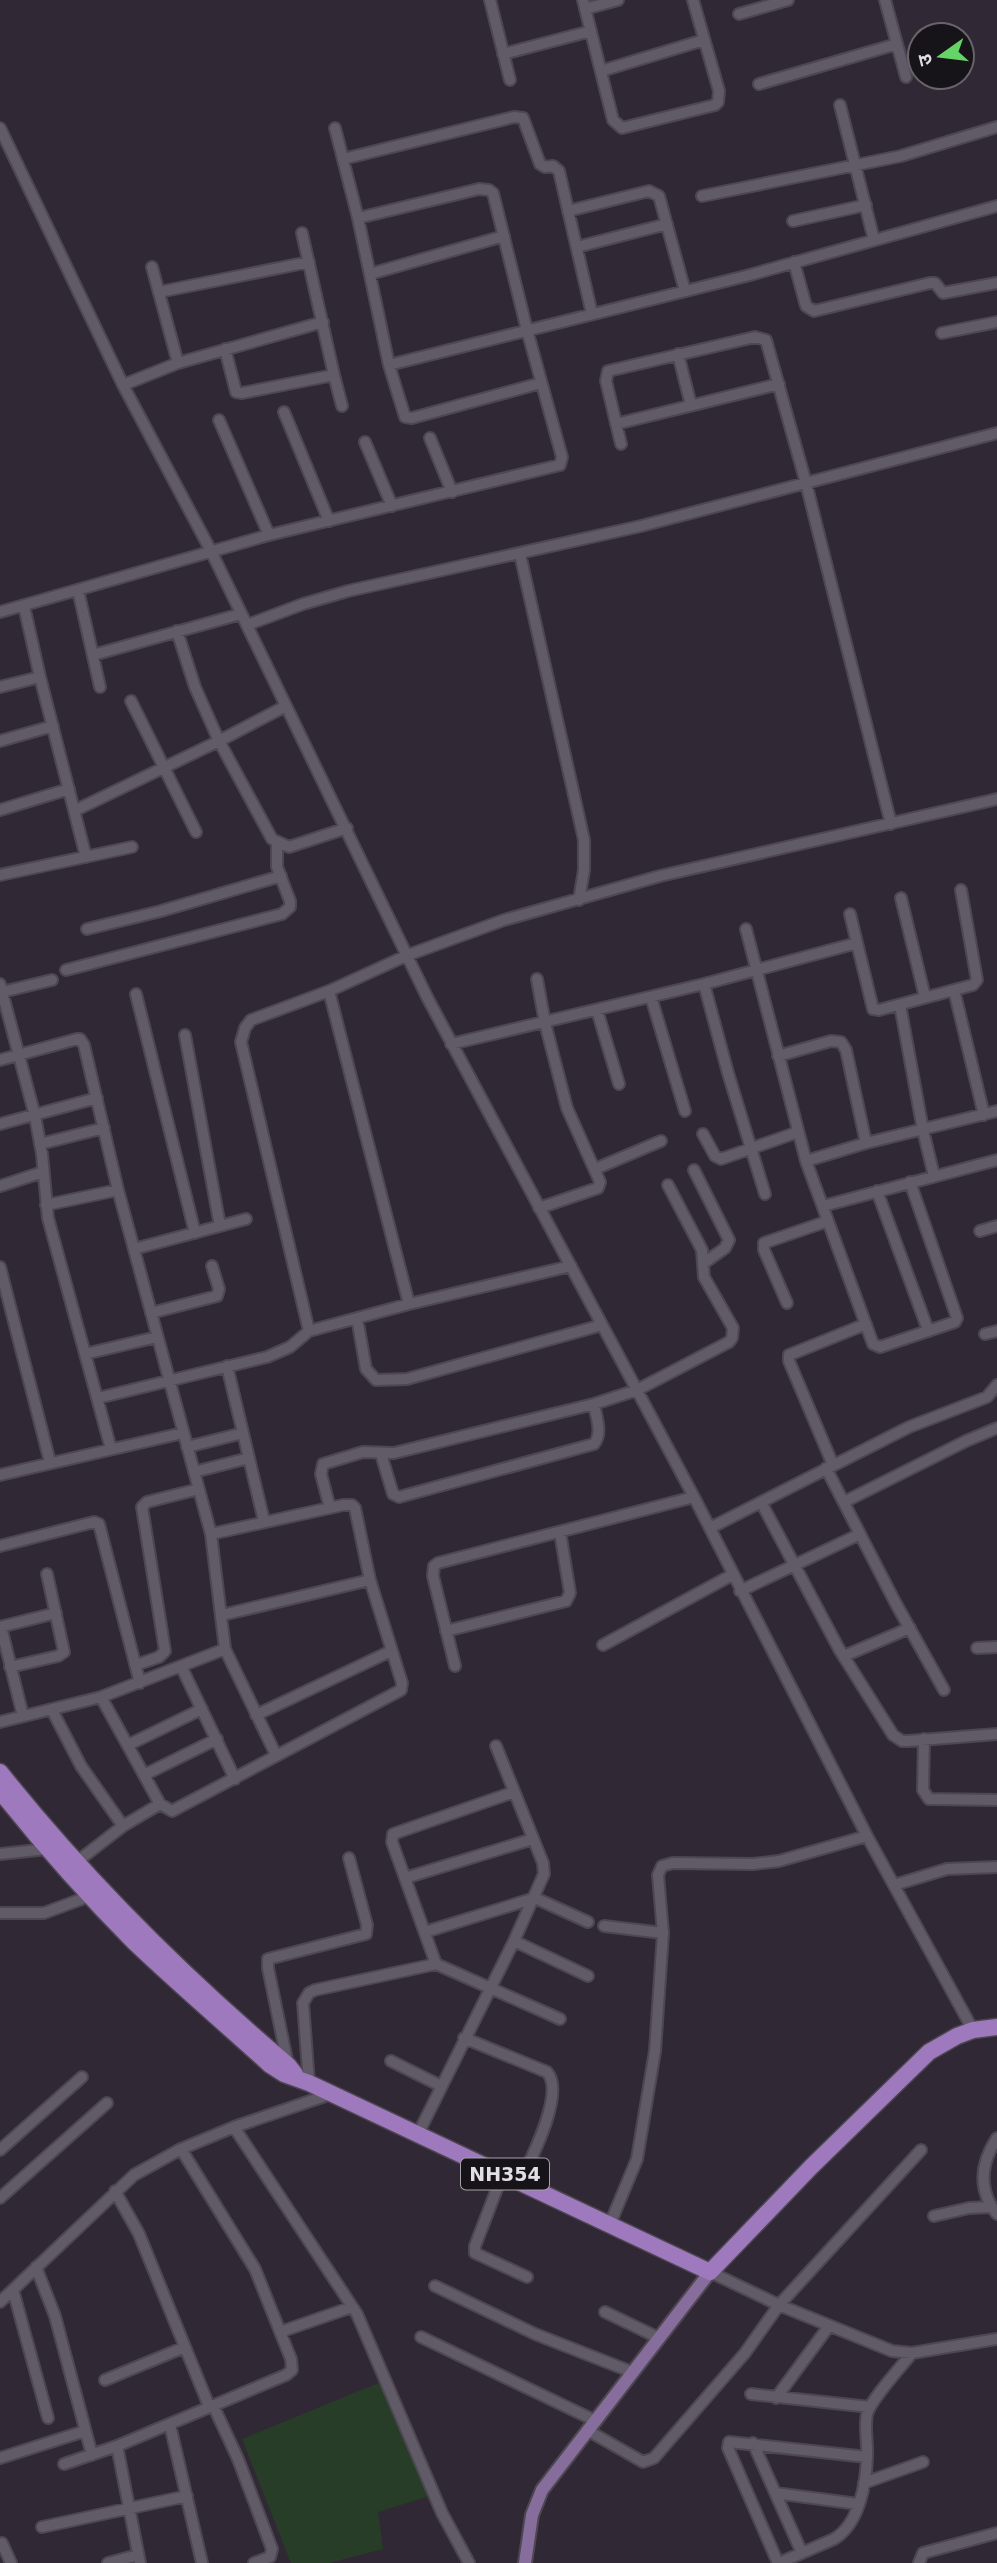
<svg xmlns="http://www.w3.org/2000/svg" width="997" height="2563" font-family="'DejaVu Sans','Noto Sans Devanagari',sans-serif">
<style>
.pitch{fill:#283d28}
.lines{fill:none;stroke-linecap:round;stroke-linejoin:round}
.minor-casing{stroke:#4d4751;stroke-width:14}
.major-casing{stroke:#4d4751;stroke-width:16}
.highway-casing{stroke:#4d4751;stroke-width:19}
.minor{stroke:#615a67;stroke-width:10}
.major{stroke:#866d9b;stroke-width:12}
.highway{stroke:#9e79bd;stroke-width:16}
.labels{text-anchor:middle;dominant-baseline:central;stroke-width:7;stroke-linejoin:round;paint-order:stroke}
.shield{fill:#161319;stroke:#a5a1a8;stroke-width:2}
.shield-label{font-size:19px;font-weight:bold;fill:#e2dee6}
</style>
<rect width="100%" height="100%" fill="#302935"/>
<path class="pitch" d="M 381,2382 L 430,2496 L 378,2512 L 383,2549 L 329,2563 L 291,2563 L 242,2439 Z"/>
<g class="lines">
<defs>
<path id="minor" d="M 490,0 L 510,80
M 583,0 L 613,120 L 622,128 L 715,105 L 718,102 L 719,91 L 693,0
M 885,0 L 906,77
M 585,9 L 618,0
M 739,14 L 788,0
M 503,54 L 591,31
M 601,71 L 704,40
M 759,84 L 897,44
M 840,105 L 874,240
M 0,128 L 123,385 L 211,551 L 427,997 L 694,1497 L 867,1836 L 973,2030
M 335,128 L 358,218
M 343,159 L 514,117 L 523,118 L 540,164 L 545,167 L 553,166 L 559,171 L 592,314
M 702,196 L 901,156 L 997,127
M 568,211 L 649,191 L 659,196 L 685,291
M 793,221 L 866,205
M 302,233 L 334,375
M 577,247 L 667,224
M 794,262 L 806,306 L 814,311 L 930,283 L 935,283 L 943,293 L 997,283
M 152,267 L 178,363
M 370,274 L 504,236
M 159,292 L 309,262
M 942,333 L 997,322
M 225,349 L 236,392 L 242,393 L 334,375 L 342,406
M 678,354 L 691,405
M 389,365 L 746,276 L 997,206
M 123,385 L 178,363 L 323,322
M 284,412 L 329,521
M 219,420 L 269,535
M 616,424 L 779,384
M 430,438 L 452,492
M 365,442 L 392,506
M 621,444 L 606,381 L 608,371 L 755,337 L 766,340 L 806,483 L 891,824
M 520,554 L 584,840 L 584,870 L 579,900
M 78,590 L 100,687
M 24,606 L 40,677 L 86,857
M 0,612 L 269,535 L 560,465 L 562,457 L 527,330 L 493,193 L 489,190 L 479,189 L 358,218 L 389,365 L 405,417 L 412,418 L 541,383
M 247,625 L 303,604 L 348,591 L 641,526 L 997,433
M 177,631 L 195,687 L 219,741 L 272,839 L 289,847 L 347,828
M 93,655 L 241,614
M 0,687 L 40,677
M 131,701 L 196,832
M 0,741 L 53,726
M 0,810 L 69,789
M 76,810 L 219,741 L 286,706
M 0,875 L 132,847
M 961,890 L 977,980 L 973,985 L 954,990 L 984,1115
M 901,898 L 925,997
M 850,914 L 873,1009 L 879,1010 L 954,990
M 87,929 L 161,911 L 281,876
M 746,929 L 806,1161 L 873,1344 L 880,1347 L 955,1322 L 957,1318 L 910,1182
M 66,970 L 282,914 L 290,907 L 290,901 L 277,867 L 277,844
M 537,979 L 545,1023 L 567,1108 L 600,1182 L 598,1188 L 539,1208
M 0,984 L 35,1116 L 42,1154 L 48,1218 L 111,1449
M 704,984 L 728,1073 L 765,1194
M 329,991 L 409,1304
M 2,992 L 52,980
M 136,994 L 195,1233
M 651,997 L 685,1111
M 900,1005 L 923,1130 L 934,1176
M 597,1010 L 619,1084
M 185,1035 L 220,1226
M 451,1044 L 704,984 L 857,943
M 778,1056 L 831,1041 L 841,1042 L 846,1050 L 866,1143
M 0,1060 L 77,1039 L 80,1039 L 84,1045 L 118,1190 L 211,1534 L 225,1649 L 276,1755
M 0,1124 L 97,1098
M 703,1134 L 715,1156 L 721,1159 L 798,1132
M 40,1144 L 104,1128
M 806,1161 L 866,1143 L 997,1111
M 595,1169 L 661,1141
M 694,1170 L 729,1240 L 725,1248 L 704,1263
M 0,1186 L 43,1172
M 877,1191 L 928,1330
M 46,1205 L 118,1190
M 823,1206 L 997,1160
M 980,1231 L 997,1226
M 134,1249 L 246,1219
M 0,1267 L 50,1462
M 787,1303 L 764,1250 L 764,1243 L 828,1221
M 151,1313 L 217,1296 L 219,1289 L 212,1266
M 357,1318 L 366,1369 L 376,1380 L 407,1379 L 602,1325
M 309,1331 L 241,1042 L 245,1028 L 251,1020 L 329,991 L 408,955 L 504,920 L 660,876 L 997,799
M 985,1334 L 997,1331
M 85,1354 L 157,1337
M 227,1366 L 264,1521
M 98,1398 L 267,1357 L 290,1347 L 309,1331 L 409,1304 L 571,1266
M 187,1447 L 243,1433
M 381,1454 L 393,1494 L 399,1497 L 594,1444 C 603,1433 596,1417 594,1404
M 833,1465 L 789,1361 L 789,1355 L 866,1324
M 826,1468 L 895,1602 L 944,1690
M 194,1472 L 249,1458
M 0,1475 L 183,1433
M 761,1502 L 839,1649 L 893,1735 L 902,1741 L 908,1741 L 997,1734
M 844,1502 L 966,1441 L 997,1428
M 330,1508 L 321,1474 L 323,1464 L 363,1452 L 394,1453 L 594,1404 L 637,1390 L 729,1342 L 732,1338 L 733,1328 L 704,1277 L 702,1250 L 668,1185
M 710,1528 L 909,1427 L 987,1397 L 997,1385
M 0,1546 L 94,1522 L 99,1524 L 140,1683
M 740,1591 L 860,1534
M 222,1615 L 370,1580
M 0,1627 L 56,1613
M 1,1627 L 23,1716
M 446,1631 L 566,1601 L 570,1593 L 560,1532
M 603,1645 L 732,1575
M 977,1648 L 997,1647
M 844,1656 L 910,1628
M 136,1665 L 159,1657 L 165,1651 L 142,1507 L 147,1502 L 199,1489
M 181,1666 L 235,1779
M 455,1666 L 433,1576 L 434,1566 L 438,1563 L 694,1497
M 10,1667 L 58,1656 L 64,1652 L 47,1574
M 101,1697 L 160,1804 L 172,1811 L 401,1690 L 402,1683 L 370,1580 L 355,1508 L 352,1505 L 343,1505 L 211,1534
M 52,1710 L 81,1766 L 123,1826
M 256,1715 L 391,1651
M 0,1722 L 101,1697 L 225,1649
M 924,1739 L 923,1790 L 929,1799 L 997,1800
M 128,1745 L 202,1709
M 144,1775 L 217,1739
M 0,1854 L 47,1849
M 74,1864 L 123,1826 L 160,1804
M 405,1878 L 533,1839
M 894,1885 L 947,1869 L 997,1867
M 0,1913 L 44,1913 L 90,1896
M 604,1926 L 663,1933
M 425,1932 L 535,1898 L 588,1922
M 514,1941 L 588,1976
M 436,1964 L 392,1842 L 393,1834 L 514,1792
M 464,2038 L 547,2072 C 566,2093 530,2161 520,2182
M 391,2061 L 441,2086
M 288,2065 L 268,1968 L 268,1959 L 366,1934 L 367,1925 L 349,1858
M 309,2083 L 303,2003 L 309,1993 L 315,1990 L 436,1964 L 560,2019
M 234,2127 L 357,2314 L 442,2513 L 469,2563
M 418,2134 L 514,1941 L 544,1874 L 543,1863 L 496,1746
M 997,2138 C 981,2163 977,2189 997,2214
M 0,2150 L 82,2077
M 503,2173 L 475,2246 L 475,2253 L 527,2277
M 115,2191 L 139,2234 L 209,2406
M 0,2198 L 107,2103
M 934,2216 L 969,2208 L 991,2207
M 610,2224 L 637,2159 L 655,2051 L 663,1933 L 658,1875 L 662,1866 L 673,1863 L 753,1864 L 779,1861 L 867,1836
M 36,2267 L 55,2316 L 92,2455
M 710,2272 L 779,2305 L 892,2351 L 912,2353 L 997,2339
M 435,2286 L 535,2334 L 632,2372
M 13,2290 L 48,2418
M 0,2302 L 134,2175 L 181,2149 L 234,2127 L 331,2094
M 605,2312 L 659,2338
M 280,2332 L 352,2307
M 421,2337 L 596,2421
M 105,2380 L 185,2347
M 751,2394 L 870,2407
M 776,2398 L 829,2326
M 213,2405 L 238,2459 L 272,2549 L 270,2557 L 254,2563
M 170,2425 L 202,2563
M 587,2430 L 643,2462 L 654,2458 L 745,2353 L 779,2305 L 921,2150
M 753,2443 L 802,2553
M 117,2446 L 140,2563
M 0,2458 L 85,2431
M 64,2464 L 117,2446 L 286,2375 L 292,2370 L 291,2359 L 255,2269 L 181,2149
M 864,2483 L 923,2462
M 775,2493 L 858,2504
M 42,2527 L 187,2496
M 2,2543 L 11,2563
M 108,2563 L 138,2555
M 778,2563 L 728,2448 L 729,2442 L 867,2457
M 779,2563 L 834,2539 C 859,2524 866,2485 867,2457 C 868,2443 864,2427 867,2414 C 871,2399 902,2366 912,2353
M 919,2563 L 923,2553 L 997,2533"/>
<path id="major" d="M 525,2563 L 532,2515 L 542,2490 L 710,2272"/>
<path id="highway" d="M 0,1772 C 86,1880 183,1976 288,2065 L 295,2074
M 0,1791 C 42,1844 87,1895 135,1943 C 179,1985 225,2024 270,2065 L 284,2074 L 309,2083 L 710,2272 L 811,2167 L 929,2052 L 957,2036 L 973,2030 L 997,2027"/>
</defs>
<use href="#minor" class="minor-casing"/>
<use href="#major" class="major-casing"/>
<use href="#highway" class="highway-casing"/>
<use href="#minor" class="minor"/>
<use href="#major" class="major"/>
<use href="#highway" class="highway"/>
</g>
<g class="labels">
<rect class="shield" x="461" y="2158.5" width="88" height="31" rx="5"/>
<g class="shield-label">
<text x="505" y="2174">NH354</text>
</g>
</g>
<g transform="translate(941 56) rotate(256)"><circle r="33" fill="#161319" stroke="#68646b" stroke-width="2"/>
<path d="M0-5L12 26L0 18L-12 26Z" fill="#65d467"/>
<text y="-10" font-size="19" font-weight="bold" text-anchor="middle" fill="#e2dee6">उ</text>
</g>
</svg>
